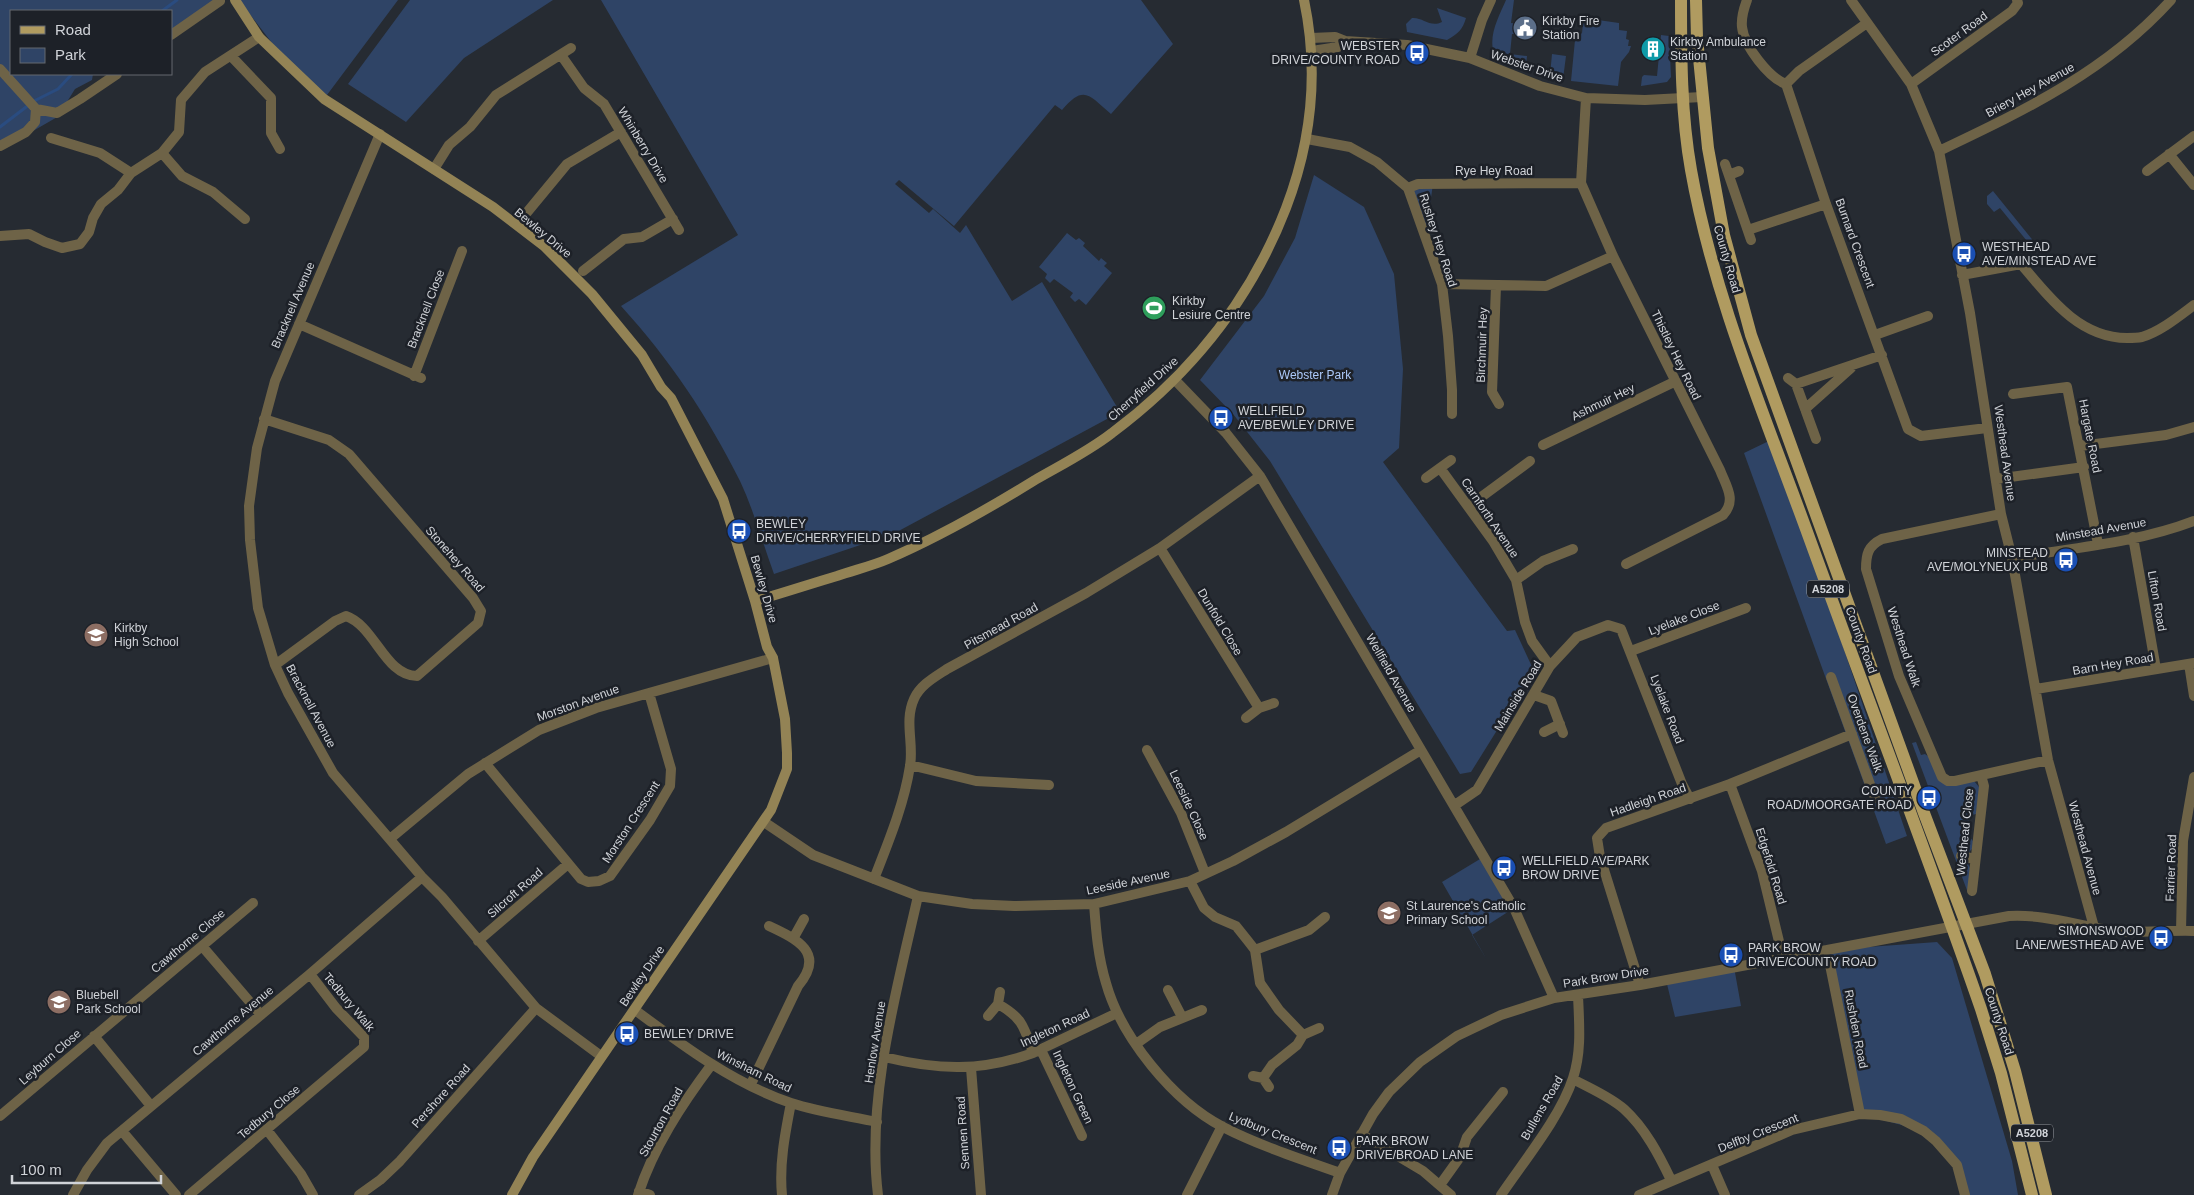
<svg xmlns="http://www.w3.org/2000/svg" width="2194" height="1195" font-family="Arial,sans-serif">
<style>
.green{fill:#2f4466}
.lines{fill:none;stroke-linecap:round;stroke-linejoin:round}
.stream{stroke:#2a4c80;stroke-width:3}
.street{stroke:#6e6347;stroke-width:10}
.secondary{stroke:#938355;stroke-width:10}
.primary{stroke:#b09b60;stroke-width:12}
.labels{text-anchor:middle;dominant-baseline:central;stroke-width:5;stroke-linejoin:round;paint-order:stroke}
.shield{fill:#1d2128;stroke:#9a9ea3;stroke-width:1}
.shield-label{font-size:11px;font-weight:bold;fill:#d0d3d8}
.poi-label{font-size:12px;fill:#d0d3d8;stroke:#1d2128;text-anchor:start}
.street-label{font-size:12px;fill:#d0d3d8;stroke:#1d2128}
.park-label{font-size:12px;fill:#acc9fa;stroke:#1d2128}
</style>
<rect width="100%" height="100%" fill="#262b32"/>
<path class="green" d="M 0,0 L 220,0 L 171,35 L 171,11 L 11,11 L 11,74 L 93,74 L 92,80 L 75,89 L 62,110 L 66,112 L 0,150 Z
M 239,0 L 398,0 L 324,99 L 292,69 Z
M 410,0 L 553,0 L 464,58 L 406,122 L 348,84 Z
M 601,0 L 1141,0 L 1173,44 L 1111,114 C 1089,95 1084,84 1062,110 L 1055,105 L 954,226 L 899,180 L 895,184 L 929,213 L 933,209 L 960,233 L 966,225 L 1012,301 L 1042,282 L 1120,412 L 893,534 L 774,574 C 763,544 754,511 740,481 C 707,415 670,360 621,306 L 738,235 Z
M 1506,0 L 1514,0 L 1511,23 L 1518,24 L 1517,34 L 1512,34 L 1510,54 L 1527,56 L 1526,65 L 1494,53 C 1488,36 1499,16 1506,0 Z
M 1437,8 L 1466,18 C 1463,29 1458,34 1447,40 L 1407,32 L 1406,24 L 1412,18 C 1423,17 1430,28 1442,22 Z
M 1591,19 L 1619,23 L 1619,30 L 1627,31 L 1626,39 L 1629,40 L 1628,46 L 1631,46 L 1629,52 L 1621,62 L 1618,86 L 1571,81 L 1575,40 L 1582,33 L 1583,23 L 1590,23 Z
M 1661,35 L 1669,36 L 1671,77 L 1667,82 L 1641,86 L 1642,77 L 1644,75 L 1657,76 Z
M 1552,54 L 1566,56 L 1563,79 L 1550,75 Z
M 1314,175 L 1364,207 L 1394,274 L 1403,369 L 1399,448 L 1383,462 L 1507,631 L 1515,630 L 1534,671 L 1471,772 L 1460,774 L 1270,461 L 1233,414 L 1200,380 L 1264,296 L 1295,238 Z
M 1433,184 L 1425,239 L 1408,188 Z
M 1993,191 L 2035,243 L 2031,246 L 2000,208 L 1994,212 L 1987,204 L 1987,196 Z
M 1067,233 L 1076,240 L 1079,238 L 1085,243 L 1083,246 L 1099,261 L 1101,258 L 1107,263 L 1104,266 L 1112,273 L 1086,305 L 1079,299 L 1075,302 L 1070,297 L 1073,293 L 1054,279 L 1050,283 L 1045,278 L 1047,274 L 1039,267 Z
M 1773,439 L 1907,836 L 1886,844 L 1744,453 Z
M 1916,742 L 1921,755 L 1925,754 L 1929,757 L 1937,776 L 1974,781 L 1980,788 L 1976,814 L 1969,816 L 1968,835 L 1973,841 L 1973,848 L 1969,852 L 1958,852 L 1958,860 L 1967,863 L 1971,869 L 1968,893 L 1912,743 Z
M 1485,856 L 1514,908 L 1472,935 L 1487,960 L 1442,882 Z
M 1937,942 L 1952,958 L 2012,1161 L 2018,1195 L 1964,1195 L 1957,1165 L 1924,1131 L 1860,1114 L 1827,950 Z
M 1734,967 L 1741,1006 L 1675,1017 L 1666,980 Z"/>
<g class="lines">
<path class="stream" d="M 162,11 L 177,0
M 0,127 L 34,101 L 58,89 L 72,74"/>
<path class="street" d="M 1747,0 C 1744,8 1741,18 1742,27 C 1744,46 1769,78 1786,84
M 1851,0 L 1911,84 L 1939,151 L 1970,313 L 2001,514 L 2012,558 L 2048,760 L 2094,927
M 171,35 L 220,1
M 1311,38 L 1335,37 L 1345,41 L 1407,45 L 1470,58 L 1540,86 L 1586,98 L 1645,100 L 1702,97
M 1312,51 L 1338,47 L 1345,41
M 561,55 L 584,88 L 604,104 L 679,230
M 231,56 L 271,98 L 271,133 L 280,149
M 1470,58 L 1482,20 L 1491,0
M 0,69 L 36,109 L 35,122 L 26,132 L 0,146
M 1786,84 L 1826,204 L 1908,429 L 1921,436 L 1987,428
M 1786,84 L 1799,71 L 1867,23
M 1911,84 L 2012,11 L 2018,3 L 2017,0
M 1586,98 L 1581,183 L 1613,256 L 1720,470 C 1726,486 1737,500 1723,515 L 1626,564
M 36,109 L 57,113 L 80,99 L 117,74
M 380,134 L 275,381 L 257,448 L 249,506 L 250,540 L 258,608 L 275,665 L 288,693 L 333,773 L 422,877 L 442,897 L 536,1008 L 601,1056
M 51,138 L 100,153 L 131,173
M 1307,139 L 1350,147 L 1377,162 L 1408,188 L 1442,284 L 1448,336 L 1452,390 L 1452,414
M 1939,151 C 2025,110 2106,72 2171,0
M 162,153 L 182,176 L 213,192 L 245,219
M 2169,154 L 2194,185
M 1725,164 L 1751,240
M 434,169 L 449,145 L 470,127 L 496,95 L 571,48
M 2147,171 L 2194,136
M 1729,175 L 1739,171
M 1408,188 L 1418,184 L 1581,183
M 524,216 L 567,164 L 621,132
M 1748,230 L 1826,204
M 0,236 L 29,234 L 45,242 L 62,248 L 80,244 L 89,232 L 93,218 L 101,204 L 118,190 L 131,173 L 162,153 L 179,132 L 181,100 L 205,72 L 259,37
M 583,271 L 624,239 L 642,237 L 673,219
M 1962,275 L 2021,264 C 2049,297 2079,338 2127,338 C 2132,338 2137,338 2142,337 C 2161,331 2178,317 2194,305
M 1442,284 L 1546,286 L 1613,256
M 1496,286 L 1492,392 L 1499,404
M 299,324 L 421,378
M 1875,335 L 1928,316
M 414,376 L 462,251
M 1788,378 L 1796,384
M 1175,380 L 1226,433 L 1260,476 L 1514,908 L 1554,998
M 2013,394 L 2067,387 L 2098,544
M 1805,409 L 1851,368
M 264,419 L 329,440 L 349,454 L 473,598 L 481,611 L 478,623 L 417,676 C 385,676 375,626 346,616 L 335,621 L 275,665
M 1816,439 L 1796,384 L 1882,355
M 1543,445 L 1674,382
M 2080,446 L 2166,435 L 2194,427
M 1440,468 L 1493,541 L 1516,580 L 1525,622 L 1532,641 L 1550,666
M 1426,478 L 1451,460
M 1996,479 L 2084,467
M 1469,506 L 1530,461
M 2001,514 L 1882,539 C 1868,546 1866,554 1866,569 L 1899,676 L 1942,777 L 1948,781 L 1955,781 L 2048,760
M 2133,537 L 2156,669
M 1160,548 L 1259,708
M 2012,558 C 2072,548 2137,543 2194,521
M 1516,580 L 1543,561 L 1573,549
M 1631,651 L 1746,608
M 2189,664 L 2194,696
M 1831,677 L 1875,798
M 2036,689 L 2194,663
M 1534,695 L 1551,701 L 1563,733
M 1246,718 L 1259,708 L 1274,703
M 1544,732 L 1560,724
M 1147,750 L 1181,813 L 1205,873
M 485,763 L 581,879 L 588,882 L 599,881 L 610,876 L 650,820 L 670,786 L 671,769 L 649,693
M 910,765 L 976,781 L 1049,785
M 1730,784 L 1762,871 L 1783,958
M 1455,805 L 1477,790 L 1550,666 L 1577,637 L 1608,625 L 1621,629 L 1682,784 L 1690,799
M 764,822 L 813,855 L 918,896 L 972,904 L 1014,906 L 1094,904 L 1190,881 L 1233,861 L 1286,832 L 1421,750
M 391,838 L 468,774 L 539,730 L 596,708 L 773,658
M 1961,856 L 1975,859
M 874,879 C 888,843 904,805 910,766 C 914,744 904,721 914,699 C 920,685 935,677 947,669 L 1086,593 L 1160,548 L 1260,476
M 1190,881 L 1204,908 L 1215,917 L 1236,926 L 1248,941 L 1255,950 L 1260,983 L 1279,1010 L 1303,1035
M 1972,891 L 1984,786 L 1981,775
M 1094,904 C 1096,931 1098,957 1106,983 C 1121,1037 1173,1101 1223,1127 C 1260,1146 1301,1159 1340,1173
M 2181,931 L 2183,841 L 2194,777
M 794,937 L 804,919
M 478,941 L 568,864
M 202,946 L 261,1015
M 1255,950 L 1309,930 L 1325,917
M 1827,950 L 1860,1114
M 1640,985 L 1600,857 L 1597,838 L 1606,828 L 1730,784 L 1852,734
M 1168,990 L 1182,1017
M 998,1004 L 1000,992
M 635,1010 C 682,1045 734,1084 791,1103 C 819,1112 849,1116 877,1122
M 988,1016 L 998,1004 C 1023,1018 1024,1027 1033,1053
M 94,1036 L 151,1106
M 1136,1044 L 1160,1027 L 1202,1010
M 1041,1050 L 1082,1136
M 884,1057 C 938,1070 980,1072 1033,1053 L 1117,1013
M 971,1068 L 981,1195
M 1253,1076 L 1263,1078
M 1573,1079 C 1589,1088 1609,1096 1624,1109 C 1645,1128 1659,1155 1671,1180
M 751,1084 L 798,986 C 826,953 797,939 769,926
M 1269,1087 L 1263,1078 L 1272,1065 L 1297,1045 L 1303,1035 L 1319,1028
M 0,1116 L 253,903
M 267,1130 L 301,1174 L 313,1195
M 122,1131 L 176,1195
M 1361,1134 L 1423,1171 L 1451,1195
M 1712,1165 L 1725,1195
M 1440,1185 L 1460,1157 L 1467,1137 L 1503,1092
M 639,1191 L 650,1195
M 73,1195 L 87,1170 L 107,1143 L 310,974 L 422,877
M 189,1195 L 364,1047 L 364,1037 L 336,1008 L 310,974
M 359,1195 L 380,1180 L 400,1161 L 536,1008
M 638,1195 C 653,1148 682,1104 712,1064
M 782,1195 C 779,1164 785,1134 791,1103
M 878,1195 C 866,1099 897,989 918,896
M 1187,1195 L 1222,1126
M 1332,1195 L 1340,1173 L 1373,1114 L 1389,1092 L 1420,1062 L 1457,1036 L 1501,1015 L 1554,998 L 1640,985 L 2009,916 C 2044,914 2075,925 2109,930 C 2136,934 2166,930 2194,931
M 1501,1195 C 1524,1161 1561,1116 1573,1078 C 1582,1051 1579,1022 1578,995
M 1639,1195 L 1792,1130 L 1860,1114 L 1880,1115 L 1901,1119 L 1924,1131 L 1936,1141 L 1957,1165 L 1965,1195"/>
<path class="secondary" d="M 235,0 L 259,37 L 324,99 L 493,207 L 544,246 L 592,294 L 642,355 L 661,387 L 671,398 L 723,499 L 755,601 L 767,647 L 773,658 L 785,719 L 787,753 L 787,769 L 771,810 L 533,1157 L 512,1195
M 755,601 C 783,593 810,584 837,576 C 854,570 872,566 888,559 C 939,537 988,509 1035,480 C 1061,465 1089,451 1112,433 C 1191,374 1251,299 1286,208 C 1312,140 1319,71 1304,0"/>
<path class="primary" d="M 1681,0 C 1681,56 1681,114 1691,170 C 1713,294 1763,411 1806,529 C 1864,689 1925,848 1981,1009 L 2001,1073 L 2032,1195
M 1696,0 L 1697,38 L 1708,148 L 1724,235 L 1751,335 L 1924,813 L 1985,974 L 2015,1071 L 2046,1195"/>
</g>
<defs>
<symbol id="civic-disc" viewBox="-11 -11 22 22"><circle r="9.5" fill="#5c6f8a" stroke="#1d2128"/><path d="M-.6-6.5H3V-4.5H.6V-3L4-1V1h2V6H-6V1h2V-1L-.6-3ZM-1.2 2.5V6h2.4V2.5Z" fill="#fff"/></symbol>
<symbol id="building-disc" viewBox="-11 -11 22 22"><circle r="9.5" fill="#0f9aa8" stroke="#1d2128"/><path d="M-4-6H4V6H1V3H-1V6H-4ZM-2.5-4.3h1.7v1.8h-1.7ZM.8-4.3h1.7v1.8H.8ZM-2.5-1h1.7V.8h-1.7ZM.8-1h1.7V.8H.8Z" fill="#fff"/></symbol>
<symbol id="bus-disc" viewBox="-11 -11 22 22"><circle r="9.5" fill="#1a4fb4" stroke="#1d2128"/><path d="M-5-6H5V4H4V6H2V4H-2V6H-4V4H-5ZM-3.5-4V0h7V-4ZM-3.5 1.2v1.5H-2V1.2ZM2 1.2v1.5H3.5V1.2Z" fill="#fff"/></symbol>
<symbol id="stadium-disc" viewBox="-11 -11 22 22"><circle r="9.5" fill="#2e9e5b" stroke="#1d2128"/><path d="M0-5a6.5 5 0 1 0 0 10a6.5 5 0 1 0 0-10ZM-3.5-1.8h7v3.6h-7Z" fill="#fff"/></symbol>
<symbol id="school-disc" viewBox="-11 -11 22 22"><circle r="9.5" fill="#8d6e63" stroke="#1d2128"/><path d="M0-5L7-2L0 1L-7-2ZM-4 1L0 2.5L4 1V4Q0 6-4 4Z" fill="#fff"/></symbol>
</defs>
<g fill-rule="evenodd">
<use href="#civic-disc" x="1511" y="14" width="28" height="28"/>
<use href="#building-disc" x="1639" y="35" width="28" height="28"/>
<use href="#bus-disc" x="1403" y="39" width="28" height="28"/>
<use href="#bus-disc" x="1950" y="240" width="28" height="28"/>
<use href="#stadium-disc" x="1140" y="294" width="28" height="28"/>
<use href="#bus-disc" x="1207" y="404" width="28" height="28"/>
<use href="#bus-disc" x="725" y="517" width="28" height="28"/>
<use href="#bus-disc" x="2052" y="546" width="28" height="28"/>
<use href="#school-disc" x="82" y="621" width="28" height="28"/>
<use href="#bus-disc" x="1915" y="784" width="28" height="28"/>
<use href="#bus-disc" x="1490" y="854" width="28" height="28"/>
<use href="#school-disc" x="1375" y="899" width="28" height="28"/>
<use href="#bus-disc" x="2147" y="924" width="28" height="28"/>
<use href="#bus-disc" x="1717" y="941" width="28" height="28"/>
<use href="#school-disc" x="45" y="988" width="28" height="28"/>
<use href="#bus-disc" x="613" y="1020" width="28" height="28"/>
<use href="#bus-disc" x="1325" y="1134" width="28" height="28"/>
</g>
<g class="labels">
<g class="shield">
<rect x="1807" y="580.5" width="42" height="17" rx="4"/>
<rect x="2011" y="1124.5" width="42" height="17" rx="4"/>
</g>
<g class="shield-label">
<text x="1828" y="589">A5208</text>
<text x="2032" y="1133">A5208</text>
</g>
<g class="poi-label">
<text x="1542" y="21">Kirkby Fire<tspan x="1542" dy="14">Station</tspan></text>
<text x="1670" y="42">Kirkby Ambulance<tspan x="1670" dy="14">Station</tspan></text>
<text x="1400" y="46" text-anchor="end">WEBSTER<tspan x="1400" dy="14">DRIVE/COUNTY ROAD</tspan></text>
<text x="1982" y="247">WESTHEAD<tspan x="1982" dy="14">AVE/MINSTEAD AVE</tspan></text>
<text x="1172" y="301">Kirkby<tspan x="1172" dy="14">Lesiure Centre</tspan></text>
<text x="1238" y="411">WELLFIELD<tspan x="1238" dy="14">AVE/BEWLEY DRIVE</tspan></text>
<text x="756" y="524">BEWLEY<tspan x="756" dy="14">DRIVE/CHERRYFIELD DRIVE</tspan></text>
<text x="2048" y="553" text-anchor="end">MINSTEAD<tspan x="2048" dy="14">AVE/MOLYNEUX PUB</tspan></text>
<text x="114" y="628">Kirkby<tspan x="114" dy="14">High School</tspan></text>
<text x="1912" y="791" text-anchor="end">COUNTY<tspan x="1912" dy="14">ROAD/MOORGATE ROAD</tspan></text>
<text x="1522" y="861">WELLFIELD AVE/PARK<tspan x="1522" dy="14">BROW DRIVE</tspan></text>
<text x="1406" y="906">St Laurence's Catholic<tspan x="1406" dy="14">Primary School</tspan></text>
<text x="2144" y="931" text-anchor="end">SIMONSWOOD<tspan x="2144" dy="14">LANE/WESTHEAD AVE</tspan></text>
<text x="1748" y="948">PARK BROW<tspan x="1748" dy="14">DRIVE/COUNTY ROAD</tspan></text>
<text x="76" y="995">Bluebell<tspan x="76" dy="14">Park School</tspan></text>
<text x="644" y="1034">BEWLEY DRIVE</text>
<text x="1356" y="1141">PARK BROW<tspan x="1356" dy="14">DRIVE/BROAD LANE</tspan></text>
</g>
<g class="street-label">
<text transform="translate(1959 34) rotate(-36)">Scoter Road</text>
<text transform="translate(1527 66) rotate(19)">Webster Drive</text>
<text transform="translate(2030 90) rotate(-29)">Briery Hey Avenue</text>
<text transform="translate(643 145) rotate(59)">Whinberry Drive</text>
<text x="1494" y="171">Rye Hey Road</text>
<text transform="translate(543 233) rotate(40)">Bewley Drive</text>
<text transform="translate(1438 240) rotate(72)">Rushey Hey Road</text>
<text transform="translate(1855 243) rotate(70)">Burnard Crescent</text>
<text transform="translate(1727 259) rotate(74)">County Road</text>
<text transform="translate(293 305) rotate(-67)">Bracknell Avenue</text>
<text transform="translate(426 309) rotate(-69)">Bracknell Close</text>
<text transform="translate(1482 345) rotate(-88)">Birchmuir Hey</text>
<text transform="translate(1676 355) rotate(64)">Thistley Hey Road</text>
<text transform="translate(1143 389) rotate(-42)">Cherryfield Drive</text>
<text transform="translate(1603 402) rotate(-26)">Ashmuir Hey</text>
<text transform="translate(2090 436) rotate(79)">Hargate Road</text>
<text transform="translate(2005 453) rotate(82)">Westhead Avenue</text>
<text transform="translate(1490 518) rotate(56)">Carnforth Avenue</text>
<text transform="translate(2101 530) rotate(-10)">Minstead Avenue</text>
<text transform="translate(455 559) rotate(49)">Stonehey Road</text>
<text transform="translate(764 589) rotate(74)">Bewley Drive</text>
<text transform="translate(2157 601) rotate(80)">Lifton Road</text>
<text transform="translate(1684 618) rotate(-21)">Lyelake Close</text>
<text transform="translate(1220 622) rotate(59)">Dunfold Close</text>
<text transform="translate(1001 626) rotate(-29)">Pitsmead Road</text>
<text transform="translate(1861 640) rotate(70)">County Road</text>
<text transform="translate(1904 647) rotate(72)">Westhead Walk</text>
<text transform="translate(2113 664) rotate(-10)">Barn Hey Road</text>
<text transform="translate(1391 673) rotate(60)">Wellfield Avenue</text>
<text transform="translate(1518 696) rotate(-59)">Mainside Road</text>
<text transform="translate(578 703) rotate(-20)">Morston Avenue</text>
<text transform="translate(311 706) rotate(62)">Bracknell Avenue</text>
<text transform="translate(1667 709) rotate(69)">Lyelake Road</text>
<text transform="translate(1865 733) rotate(70)">Overdene Walk</text>
<text transform="translate(1648 800) rotate(-19)">Hadleigh Road</text>
<text transform="translate(1189 805) rotate(65)">Leeside Close</text>
<text transform="translate(631 822) rotate(-57)">Morston Crescent</text>
<text transform="translate(1965 832) rotate(-84)">Westhead Close</text>
<text transform="translate(2085 848) rotate(75)">Westhead Avenue</text>
<text transform="translate(1771 866) rotate(73)">Edgefold Road</text>
<text transform="translate(2171 868) rotate(-88)">Farrier Road</text>
<text transform="translate(1128 882) rotate(-12)">Leeside Avenue</text>
<text transform="translate(515 893) rotate(-41)">Silcroft Road</text>
<text transform="translate(188 941) rotate(-40)">Cawthorne Close</text>
<text transform="translate(642 976) rotate(-56)">Bewley Drive</text>
<text transform="translate(1606 977) rotate(-9)">Park Brow Drive</text>
<text transform="translate(349 1002) rotate(50)">Tedbury Walk</text>
<text transform="translate(233 1021) rotate(-40)">Cawthorne Avenue</text>
<text transform="translate(1999 1021) rotate(72)">County Road</text>
<text transform="translate(1055 1028) rotate(-25)">Ingleton Road</text>
<text transform="translate(1856 1029) rotate(79)">Rushden Road</text>
<text transform="translate(875 1042) rotate(-81)">Henlow Avenue</text>
<text transform="translate(50 1057) rotate(-41)">Leyburn Close</text>
<text transform="translate(754 1071) rotate(26)">Winsham Road</text>
<text transform="translate(1073 1087) rotate(65)">Ingleton Green</text>
<text transform="translate(441 1096) rotate(-48)">Pershore Road</text>
<text transform="translate(1542 1108) rotate(-60)">Bullens Road</text>
<text transform="translate(269 1112) rotate(-40)">Tedbury Close</text>
<text transform="translate(661 1122) rotate(-61)">Stourton Road</text>
<text transform="translate(963 1133) rotate(-94)">Sennen Road</text>
<text transform="translate(1273 1133) rotate(22)">Lydbury Crescent</text>
<text transform="translate(1758 1133) rotate(-22)">Delfby Crescent</text>
</g>
<g class="park-label">
<text x="1315" y="375">Webster Park</text>
</g>
</g>
<rect x="10" y="10" width="162" height="65" fill="#1d2128" stroke="#65686e"/>
<rect x="20" y="26" width="25" height="8" fill="#b09b60" stroke="#65686e"/>
<text x="55" y="35" font-size="15" fill="#d0d3d8">Road</text>
<rect x="20" y="48" width="25" height="15" fill="#2f4466" stroke="#65686e"/>
<text x="55" y="60" font-size="15" fill="#d0d3d8">Park</text>
<path d="M12 1175v8h149v-8" fill="none" stroke="#d0d3d8" stroke-width="2.5"/>
<text x="20" y="1175" font-size="15" fill="#d0d3d8" stroke="#1d2128" stroke-width="4" paint-order="stroke">100 m</text>
</svg>
